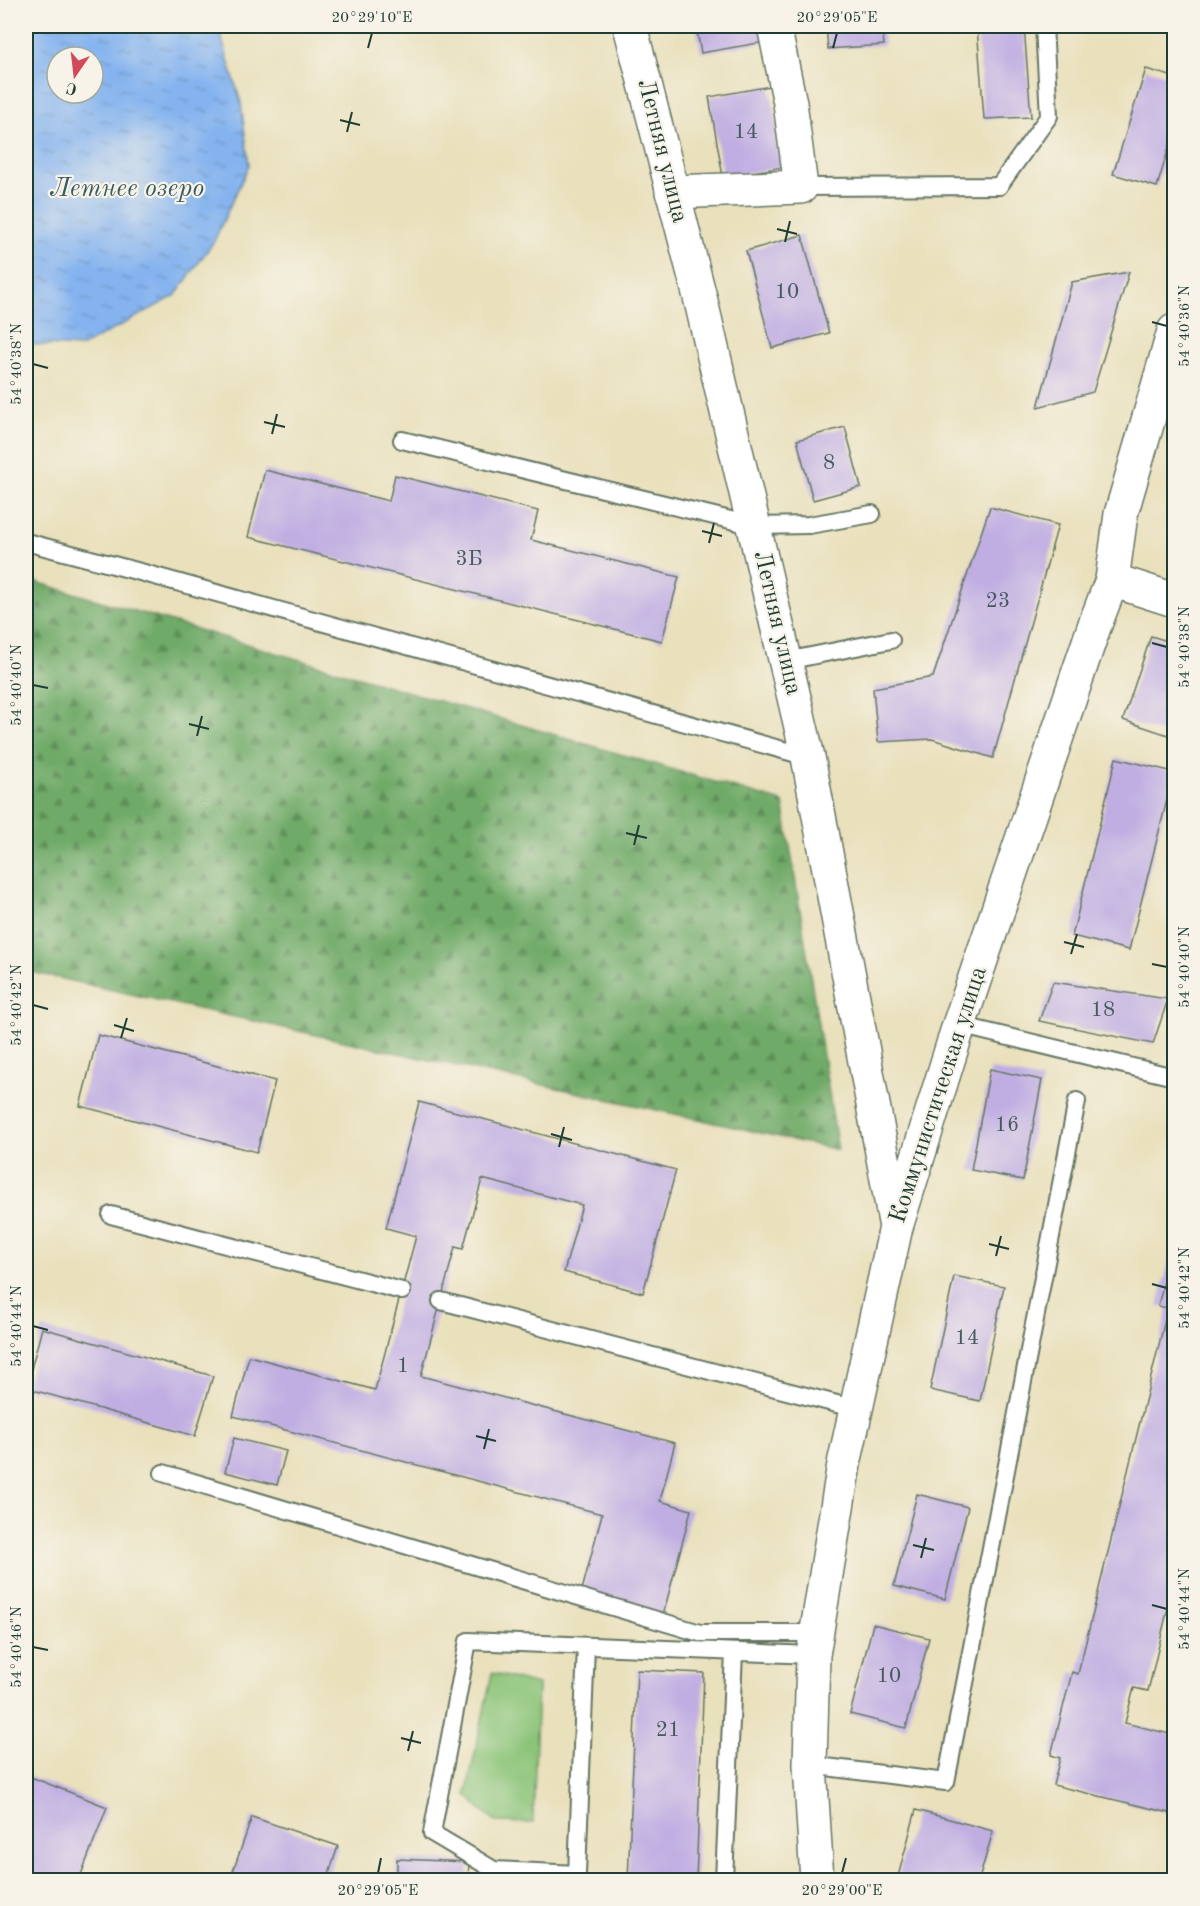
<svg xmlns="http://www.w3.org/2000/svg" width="1200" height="1906" font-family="'Old Standard TT',serif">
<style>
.green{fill:#8bc478;stroke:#558056;stroke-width:1.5}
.forest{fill:url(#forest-firs);stroke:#48744e;stroke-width:1.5}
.water{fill:url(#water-ripples);stroke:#527892;stroke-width:1.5;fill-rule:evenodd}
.building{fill:#c0aee2}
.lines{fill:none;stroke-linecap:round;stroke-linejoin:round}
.lane-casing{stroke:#667664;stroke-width:20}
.street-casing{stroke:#667664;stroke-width:36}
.secondary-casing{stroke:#667664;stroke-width:36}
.lane{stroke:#fff;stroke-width:16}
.street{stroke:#fff;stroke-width:33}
.secondary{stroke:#fff;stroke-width:33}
.ticks{fill:none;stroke:#1f3d34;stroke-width:2}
.labels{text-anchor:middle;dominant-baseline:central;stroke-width:4.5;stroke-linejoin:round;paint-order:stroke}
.number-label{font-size:21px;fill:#475960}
.street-label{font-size:24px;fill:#1f3d34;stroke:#f7f3e8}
.water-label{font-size:26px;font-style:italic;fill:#385a63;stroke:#f7f3e8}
.neatline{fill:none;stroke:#1f3d34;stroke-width:2}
.ticks-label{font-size:15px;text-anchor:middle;fill:#1f3d34}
</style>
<defs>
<pattern id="forest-firs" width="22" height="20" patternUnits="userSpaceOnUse" patternTransform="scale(1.5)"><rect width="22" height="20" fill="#70aa68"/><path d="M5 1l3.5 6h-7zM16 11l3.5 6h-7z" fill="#5b8c56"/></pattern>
<pattern id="water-ripples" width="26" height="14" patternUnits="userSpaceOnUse" patternTransform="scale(1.5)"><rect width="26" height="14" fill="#84b3ef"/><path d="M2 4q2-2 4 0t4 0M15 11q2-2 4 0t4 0" fill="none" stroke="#6b93c2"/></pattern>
</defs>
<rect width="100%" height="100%" fill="#f7f3e8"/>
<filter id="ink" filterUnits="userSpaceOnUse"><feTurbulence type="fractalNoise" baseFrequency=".0167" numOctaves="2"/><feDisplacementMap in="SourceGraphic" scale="12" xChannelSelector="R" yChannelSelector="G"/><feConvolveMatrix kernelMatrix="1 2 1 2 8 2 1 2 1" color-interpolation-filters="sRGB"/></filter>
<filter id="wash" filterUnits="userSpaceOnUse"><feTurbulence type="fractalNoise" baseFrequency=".008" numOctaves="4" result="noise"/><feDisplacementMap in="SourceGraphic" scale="24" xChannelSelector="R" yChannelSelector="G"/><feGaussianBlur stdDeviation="1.35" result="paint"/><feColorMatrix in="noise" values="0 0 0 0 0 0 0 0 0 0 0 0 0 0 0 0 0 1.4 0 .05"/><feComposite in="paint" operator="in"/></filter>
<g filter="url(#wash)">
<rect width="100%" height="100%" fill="#e9e0bc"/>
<path class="green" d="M 492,1673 L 538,1685 L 533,1823 L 495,1822 L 466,1795 Z"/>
<path class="forest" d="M 26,579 L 783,802 L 838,1150 L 26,971 Z"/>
<path class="water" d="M 26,26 L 218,26 L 241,103 L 249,165 L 214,241 L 175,296 L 81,347 L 26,344 ZM 57,57 L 93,57 L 93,93 L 57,93 Z"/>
<g id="blocks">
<path class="building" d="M 696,26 L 762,26 L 765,42 L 701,53 Z
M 826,26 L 882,26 L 884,45 L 828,49 Z
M 977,26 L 1024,26 L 1031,117 L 984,119 Z
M 1146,69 L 1174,77 L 1174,130 L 1157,187 L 1113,174 Z
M 770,86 L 784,167 L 723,177 L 709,97 Z
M 802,235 L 829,333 L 772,348 L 746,251 Z
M 1129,272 L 1093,392 L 1038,407 L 1072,282 Z
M 845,427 L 861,487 L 813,500 L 797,440 Z
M 265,470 L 389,501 L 395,475 L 538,511 L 531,540 L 679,577 L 662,641 L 248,537 Z
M 990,507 L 1058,525 L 993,758 L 932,739 L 878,742 L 873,688 L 933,677 Z
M 1151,636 L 1174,643 L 1174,737 L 1123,720 Z
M 1116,758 L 1174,772 L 1129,950 L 1072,936 Z
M 1053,982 L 1168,999 L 1153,1044 L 1039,1021 Z
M 98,1035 L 275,1081 L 257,1152 L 80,1106 Z
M 990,1069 L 1042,1080 L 1023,1180 L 971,1170 Z
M 419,1102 L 676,1170 L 643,1293 L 564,1272 L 582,1205 L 482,1179 L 463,1249 L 455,1247 L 421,1376 L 675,1443 L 660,1501 L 691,1510 L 663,1615 L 581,1594 L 602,1514 L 233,1416 L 249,1356 L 375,1390 L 416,1236 L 386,1228 Z
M 1174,1241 L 1174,1583 L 1148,1691 L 1134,1688 L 1125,1723 L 1174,1735 L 1174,1814 L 1053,1785 L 1060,1758 L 1051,1755 L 1072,1672 L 1078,1674 L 1168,1308 L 1158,1306 Z
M 954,1276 L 1004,1286 L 980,1401 L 930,1390 Z
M 42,1328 L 213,1376 L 195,1436 L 26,1388 Z
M 234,1438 L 286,1451 L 277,1485 L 225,1472 Z
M 917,1494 L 968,1507 L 945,1599 L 894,1586 Z
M 873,1624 L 929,1638 L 906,1728 L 850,1714 Z
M 637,1670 L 704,1673 L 696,1880 L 628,1880 Z
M 31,1777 L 107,1807 L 79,1880 L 26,1880 L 26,1792 Z
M 916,1810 L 993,1831 L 979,1880 L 897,1880 Z
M 252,1817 L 338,1846 L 327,1880 L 230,1880 Z
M 397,1859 L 469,1862 L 468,1880 L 397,1880 Z"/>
</g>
</g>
<g filter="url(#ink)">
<use href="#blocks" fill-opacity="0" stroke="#667664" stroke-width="1.5"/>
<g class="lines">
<defs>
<path id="lane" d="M 801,187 L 999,186 L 1049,116 L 1044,26
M 402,440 L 755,526 L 809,525 L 872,514
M 26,542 L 144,573 L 808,757
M 786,661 L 891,640
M 959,1025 L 1174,1077
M 111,1215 L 402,1291
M 441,1301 L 856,1409
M 163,1473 L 700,1633 L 816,1633
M 586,1646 L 577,1874 L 494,1870 L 432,1833 L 468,1641 L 813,1655
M 810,1765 L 946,1782 L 1077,1101
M 724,1880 L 734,1652"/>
<path id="street" d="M 672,192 L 801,187 L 790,103 L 774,26"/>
<path id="secondary" d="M 630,26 L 700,297 L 808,757 L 895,1222
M 1112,580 L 1174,600
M 817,1880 L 810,1765 L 813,1655 L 844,1464 L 896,1227 L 959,1025 L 1094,627 L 1112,580 L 1121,514 L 1174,331"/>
</defs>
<use href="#lane" class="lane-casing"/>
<use href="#street" class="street-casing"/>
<use href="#secondary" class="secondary-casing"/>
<use href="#lane" class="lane"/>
<use href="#street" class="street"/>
<use href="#secondary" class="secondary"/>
</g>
</g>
<path class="ticks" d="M 368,48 L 372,33M 833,48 L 837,33M 340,120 L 360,125M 347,132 L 352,112M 777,229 L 797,234M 785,242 L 790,221M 1152,322 L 1167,326M 33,364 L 48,368M 264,422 L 285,427M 272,434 L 277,414M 702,531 L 722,536M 709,543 L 714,523M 1152,643 L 1167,647M 33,685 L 48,688M 189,724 L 209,729M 197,736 L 202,716M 626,833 L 647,838M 634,845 L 639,825M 1064,942 L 1084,947M 1071,954 L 1077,934M 1152,964 L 1167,967M 33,1005 L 48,1009M 114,1025 L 134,1031M 121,1038 L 127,1018M 551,1134 L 572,1140M 559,1147 L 564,1127M 989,1244 L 1009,1249M 996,1256 L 1001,1236M 1152,1284 L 1167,1288M 33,1326 L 48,1330M 476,1436 L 496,1441M 484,1449 L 489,1429M 913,1545 L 934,1550M 921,1558 L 926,1538M 1152,1605 L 1167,1609M 33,1647 L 48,1650M 401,1738 L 421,1743M 408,1751 L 413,1731M 378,1873 L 381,1858M 842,1873 L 846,1858"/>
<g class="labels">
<g class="number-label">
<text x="746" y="132">14</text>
<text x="787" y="292">10</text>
<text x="829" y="463">8</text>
<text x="469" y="559">3Б</text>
<text x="998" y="601">23</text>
<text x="1103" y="1010">18</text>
<text x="1007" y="1125">16</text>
<text x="967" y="1338">14</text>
<text x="403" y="1366">1</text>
<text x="889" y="1676">10</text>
<text x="668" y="1730">21</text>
</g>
<g class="street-label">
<text transform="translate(662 151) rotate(76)">Летняя улица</text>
<text transform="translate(777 623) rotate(77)">Летняя улица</text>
<text transform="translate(939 1095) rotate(-72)">Коммунистическая улица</text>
</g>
<g class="water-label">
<text x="127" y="189">Летнее озеро</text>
</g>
</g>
<rect width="1200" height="1906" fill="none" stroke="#f7f3e8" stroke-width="66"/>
<g transform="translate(75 75) rotate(194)"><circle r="28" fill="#f7f3e8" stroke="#a1aaa0" stroke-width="1.5"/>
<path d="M0-4.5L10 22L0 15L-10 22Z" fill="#d1495b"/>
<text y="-9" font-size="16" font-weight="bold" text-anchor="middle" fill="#1f3d34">С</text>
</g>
<rect x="33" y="33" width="1134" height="1840" class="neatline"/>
<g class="ticks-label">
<text x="372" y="22">20°29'10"E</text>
<text x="837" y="22">20°29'05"E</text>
<text transform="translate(1184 326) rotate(-90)" y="5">54°40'36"N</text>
<text transform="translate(16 364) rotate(-90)" y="5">54°40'38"N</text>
<text transform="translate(1184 647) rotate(-90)" y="5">54°40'38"N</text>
<text transform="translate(16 685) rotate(-90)" y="5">54°40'40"N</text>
<text transform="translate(1184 967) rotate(-90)" y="5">54°40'40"N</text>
<text transform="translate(16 1005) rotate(-90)" y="5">54°40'42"N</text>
<text transform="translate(1184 1288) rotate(-90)" y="5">54°40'42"N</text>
<text transform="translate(16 1326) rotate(-90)" y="5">54°40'44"N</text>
<text transform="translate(1184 1609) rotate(-90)" y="5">54°40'44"N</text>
<text transform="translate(16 1647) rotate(-90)" y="5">54°40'46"N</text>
<text x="378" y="1895">20°29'05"E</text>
<text x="842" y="1895">20°29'00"E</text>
</g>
</svg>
